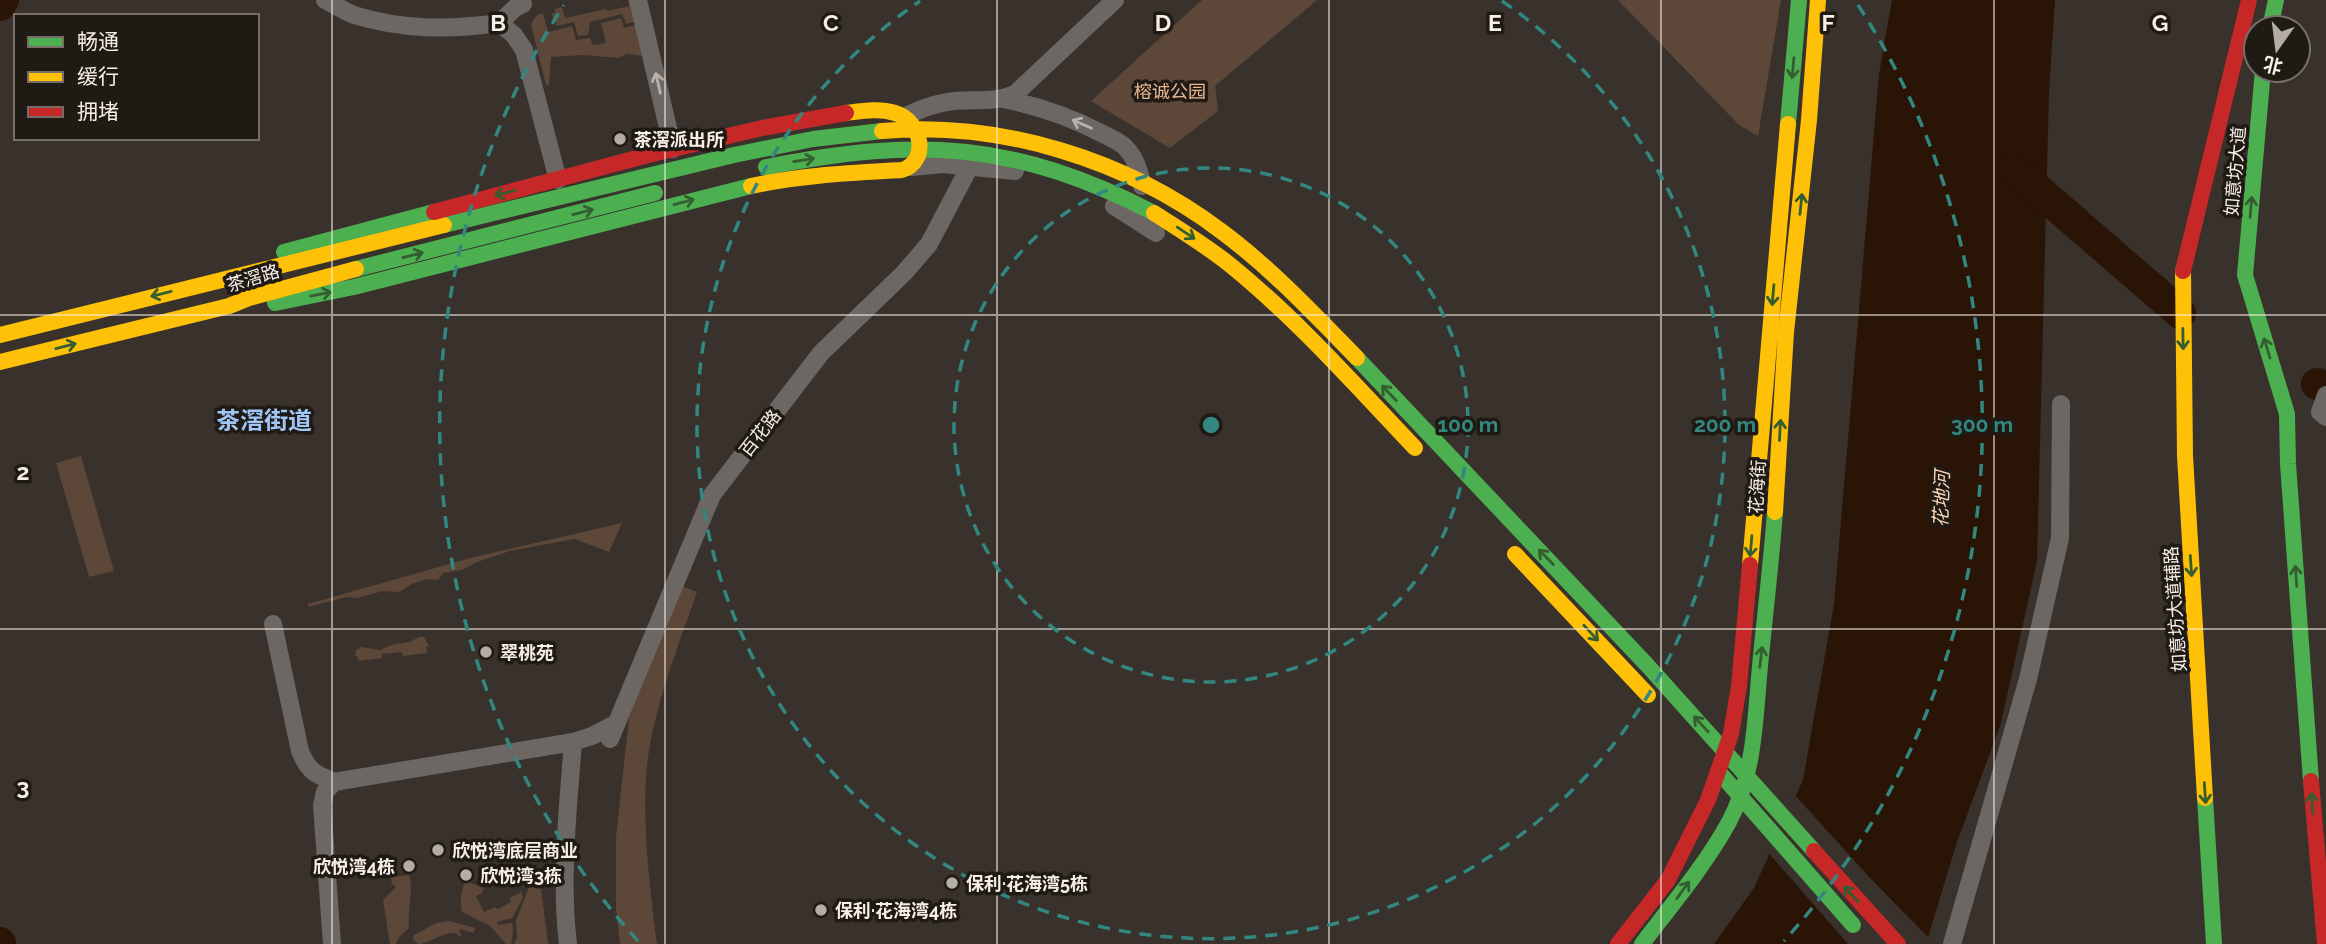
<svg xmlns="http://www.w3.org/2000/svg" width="2326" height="944" font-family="Raleway,'Noto Sans SC',sans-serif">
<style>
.green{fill:#5d4738}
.water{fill:#291405}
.pier{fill:#39312c}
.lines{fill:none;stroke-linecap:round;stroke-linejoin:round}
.river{stroke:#291405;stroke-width:32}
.street{stroke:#6c6763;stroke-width:18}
.fast{stroke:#4caf50;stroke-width:16}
.slow{stroke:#ffc107;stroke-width:16}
.jam{stroke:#c62828;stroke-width:16}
.oneway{stroke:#345d30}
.oneway2{stroke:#b8b1ac}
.grid{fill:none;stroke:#f7eee8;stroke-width:2;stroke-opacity:0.55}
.ring{fill:none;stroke:#328880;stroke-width:3.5;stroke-dasharray:12 9}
.poi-dot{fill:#b4aca6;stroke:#201a15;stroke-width:2.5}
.labels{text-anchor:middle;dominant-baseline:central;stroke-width:7;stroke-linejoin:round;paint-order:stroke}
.park-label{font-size:18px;fill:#e9b792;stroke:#201a15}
.poi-label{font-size:18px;font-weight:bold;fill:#f7eee8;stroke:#201a15;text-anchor:start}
.street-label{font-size:18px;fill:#f7eee8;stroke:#201a15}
.water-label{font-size:19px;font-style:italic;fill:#fed5b6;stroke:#201a15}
.district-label{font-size:24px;font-weight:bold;fill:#9fc6f6;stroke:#201a15}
.grid-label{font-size:23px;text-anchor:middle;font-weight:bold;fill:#f7eee8;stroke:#201a15;stroke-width:7;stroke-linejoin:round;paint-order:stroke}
.centre{fill:#328880;stroke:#201a15;stroke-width:3.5}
.ring-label{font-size:21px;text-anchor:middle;font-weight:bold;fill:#328880;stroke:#201a15;stroke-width:7;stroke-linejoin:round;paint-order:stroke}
</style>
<rect width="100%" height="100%" fill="#39312c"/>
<path class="green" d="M 628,0 L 635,0 L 639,21 L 626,24 L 622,14 L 590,22 L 588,35 L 578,36 L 574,22 L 556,26 L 556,20 L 553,21 L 552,13 L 555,13 L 555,9 L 562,7 L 565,18 L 606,9 L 607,11 L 629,6 Z
M 1202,0 L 1317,0 L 1215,86 L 1218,111 L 1170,148 L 1091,101 Z
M 1618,0 L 1781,0 L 1758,136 L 1739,125 Z
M 543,13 L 548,32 L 572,26 L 576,40 L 590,38 L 593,45 L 606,43 L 601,23 L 621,18 L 624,28 L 639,24 L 644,56 L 627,54 L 618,58 L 583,55 L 551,57 L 549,85 L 546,85 L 531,25 C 533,19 537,14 543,13 Z
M 81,456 L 114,571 L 89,577 L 56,463 Z
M 622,523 L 609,552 L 575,539 L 510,551 L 477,562 L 462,570 L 443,573 L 438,580 L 427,579 L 412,584 L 399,592 L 383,591 L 357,598 L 347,597 L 308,607 L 308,604 L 474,557 Z
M 674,583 L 697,592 C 677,650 650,716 646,778 C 643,834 650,889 657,944 L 620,944 L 616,909 L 616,837 L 629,718 Z
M 421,636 L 425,638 L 429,647 L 426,647 L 427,653 L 403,656 L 401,652 L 382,654 L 382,658 L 358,661 L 357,656 L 355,656 L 356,650 L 361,647 L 380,650 L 391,645 L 409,642 Z
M 409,875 C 414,893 407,909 409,928 L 399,937 L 396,944 L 390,944 L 383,900 L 396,887 L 391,883 L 392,880 L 389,877 Z
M 466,881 L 484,888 L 482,893 L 476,896 L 484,912 L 495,907 L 498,909 L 511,902 L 510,898 L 521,892 L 523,898 L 512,918 L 497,922 L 498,925 L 512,923 L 513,931 L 511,944 L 506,944 L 490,926 L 462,912 C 460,901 460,891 466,881 Z
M 529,887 L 541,888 L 548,944 L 514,944 L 517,937 L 516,921 Z
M 449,921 L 476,928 L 473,933 L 461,929 L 459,931 L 461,934 L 460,937 L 456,933 C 439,933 430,944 418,944 L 413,939 L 414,935 L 436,923 Z"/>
<path class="water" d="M 1892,0 L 2055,0 L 2049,91 L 2037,561 L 2001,723 L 1956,845 L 1926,944 L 1714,944 L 1754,888 L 1803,780 L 1834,604 L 1879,74 Z"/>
<path class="pier" d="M 1793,793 L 1872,880 L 1931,940 L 1930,944 L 1848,944 L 1767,851 Z"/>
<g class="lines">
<path class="river" d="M 0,5 L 3,0
M 2015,170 L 2180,313
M 2317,384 L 2326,387
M 0,943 L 0,944"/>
<path class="street" d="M 325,0 C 335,5 344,11 354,15 C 403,30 449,30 499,23 L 514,35 L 524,50 L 558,180
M 638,0 L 673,149
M 499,23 L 515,8 L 523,4
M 1003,99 C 1038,106 1070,117 1101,133 C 1109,137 1119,141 1125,147 C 1136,158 1140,171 1142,186
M 906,116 C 922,108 936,103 954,101 C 975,99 995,103 1015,94 L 1115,0
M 911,167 L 943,164 L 1015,171
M 1114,206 L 1156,233
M 2326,395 L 2320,412 L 2326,417
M 273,624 L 300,751 C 308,771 315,774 334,782
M 610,739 L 712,495 L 821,353 L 904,273 L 929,244 L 970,166
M 332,944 L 322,805 L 325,792 L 334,782 L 573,742 L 592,736 L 617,723
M 568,944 C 560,878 568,809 573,742
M 1952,944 L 2028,679 L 2060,538 L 2061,404"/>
<path class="fast" d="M 2270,28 L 2276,0
M 2263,70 L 2245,275 L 2287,414
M 1788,124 L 1799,0
M 766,167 C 918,137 1014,141 1154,213
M 444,225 L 734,155 L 813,139 L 882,131
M 284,252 L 434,212
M 356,269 L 655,193
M 275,303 L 354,287 L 751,186
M 1357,358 L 1648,666 L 1814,851
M 2287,414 L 2288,464 L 2311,781
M 1718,771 L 1853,925
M 2205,798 L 2214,944
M 1642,944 C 1671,906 1706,864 1729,822 C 1755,773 1755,720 1760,666 C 1765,615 1771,564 1775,512"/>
<path class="slow" d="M 882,131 C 1000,120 1127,160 1221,231 C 1271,268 1314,314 1357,358
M 751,186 C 801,175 851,173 902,170 C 930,161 922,121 895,113 C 879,108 862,111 846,113
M 1154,213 C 1179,229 1205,245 1229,264 C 1297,319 1355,385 1415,448
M 2183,271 L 2185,456 L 2205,798
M 0,335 L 444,225
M 0,362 L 229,306 L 249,298 L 356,269
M 1775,512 L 1786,332 L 1809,120 L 1818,0
M 1515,554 L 1648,695
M 1750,565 L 1788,124"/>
<path class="jam" d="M 434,212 L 652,154 L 762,128 L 846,113
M 2183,271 L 2249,0
M 2311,781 L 2325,944
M 1814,851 L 1898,944
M 1618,944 L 1668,880 L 1708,800 L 1731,734 L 1739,686 L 1750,565"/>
</g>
<defs><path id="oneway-shaft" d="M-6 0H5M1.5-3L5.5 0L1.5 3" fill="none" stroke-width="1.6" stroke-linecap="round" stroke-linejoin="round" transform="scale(1.75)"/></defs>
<g class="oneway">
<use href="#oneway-shaft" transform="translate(1793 68) rotate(95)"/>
<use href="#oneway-shaft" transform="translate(804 160) rotate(-9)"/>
<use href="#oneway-shaft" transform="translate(505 193) rotate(166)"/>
<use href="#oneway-shaft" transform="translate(684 202) rotate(-15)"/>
<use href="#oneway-shaft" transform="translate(1801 204) rotate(-84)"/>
<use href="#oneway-shaft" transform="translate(2251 207) rotate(-85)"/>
<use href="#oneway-shaft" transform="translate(583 212) rotate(-15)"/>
<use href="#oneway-shaft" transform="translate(1186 233) rotate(34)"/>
<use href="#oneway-shaft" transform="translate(413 255) rotate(-14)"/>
<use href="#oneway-shaft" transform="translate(161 294) rotate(166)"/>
<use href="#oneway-shaft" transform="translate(321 294) rotate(-11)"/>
<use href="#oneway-shaft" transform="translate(1773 295) rotate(95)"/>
<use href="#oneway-shaft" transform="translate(2183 339) rotate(89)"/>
<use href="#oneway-shaft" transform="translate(66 346) rotate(-14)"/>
<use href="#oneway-shaft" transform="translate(2267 348) rotate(-107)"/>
<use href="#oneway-shaft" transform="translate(1389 393) rotate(-134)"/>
<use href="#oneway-shaft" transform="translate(1780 430) rotate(-87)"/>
<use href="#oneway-shaft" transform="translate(1751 546) rotate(95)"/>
<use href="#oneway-shaft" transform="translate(1546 557) rotate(-134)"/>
<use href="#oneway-shaft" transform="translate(2191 566) rotate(86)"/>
<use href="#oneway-shaft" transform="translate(2296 576) rotate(-94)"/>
<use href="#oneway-shaft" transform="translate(1591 633) rotate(47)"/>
<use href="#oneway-shaft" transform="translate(1761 657) rotate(-83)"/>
<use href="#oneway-shaft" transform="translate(1701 724) rotate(-133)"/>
<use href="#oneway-shaft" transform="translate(2205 793) rotate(86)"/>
<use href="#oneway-shaft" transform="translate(2312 803) rotate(-94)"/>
<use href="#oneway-shaft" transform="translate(1683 890) rotate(-54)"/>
<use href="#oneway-shaft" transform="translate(1851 894) rotate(-132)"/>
</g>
<g class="oneway2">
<use href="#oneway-shaft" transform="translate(658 83) rotate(-103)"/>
<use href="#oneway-shaft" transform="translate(1082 124) rotate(-156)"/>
</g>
<path class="grid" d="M 332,0 L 332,944M 665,0 L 665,944M 997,0 L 997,944M 1329,0 L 1329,944M 1661,0 L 1661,944M 1994,0 L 1994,944M 0,315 L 2326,315M 0,629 L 2326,629"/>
<g class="ring">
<circle cx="1211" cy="425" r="257"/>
<path d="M1502 1A514 514 0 1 1 920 1"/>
<path d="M638 941A771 771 0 0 1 564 5M1858 5A771 771 0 0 1 1784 941"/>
</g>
<g class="poi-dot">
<circle cx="620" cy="139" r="7"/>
<circle cx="486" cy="652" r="7"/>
<circle cx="438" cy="850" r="7"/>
<circle cx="409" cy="866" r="7"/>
<circle cx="466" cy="875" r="7"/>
<circle cx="952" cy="883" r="7"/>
<circle cx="821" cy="910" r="7"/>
</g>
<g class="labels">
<g class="park-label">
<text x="1170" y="91">榕诚公园</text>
</g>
<g class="poi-label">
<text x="634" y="139">茶滘派出所</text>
<text x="500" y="652">翠桃苑</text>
<text x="452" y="850">欣悦湾底层商业</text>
<text x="395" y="866" text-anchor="end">欣悦湾4栋</text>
<text x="480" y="875">欣悦湾3栋</text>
<text x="966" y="883">保利·花海湾5栋</text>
<text x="835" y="910">保利·花海湾4栋</text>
</g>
<g class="street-label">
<text transform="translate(2235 171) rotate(-85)">如意坊大道</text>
<text transform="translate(253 278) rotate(-17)">茶滘路</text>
<text transform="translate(760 433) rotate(-52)">百花路</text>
<text transform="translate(1757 487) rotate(-87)">花海街</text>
<text transform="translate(2175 609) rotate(-94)">如意坊大道辅路</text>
</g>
<g class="water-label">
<text transform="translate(1941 499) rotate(-88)">花地河</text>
</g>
<g class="district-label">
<text x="264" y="420">茶滘街道</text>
</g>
</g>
<g class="grid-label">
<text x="498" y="31">B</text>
<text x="831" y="31">C</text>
<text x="1163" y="31">D</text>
<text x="1495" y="31">E</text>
<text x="1828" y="31">F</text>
<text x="2160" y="31">G</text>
<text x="23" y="480">2</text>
<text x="23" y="795">3</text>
</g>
<circle cx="1211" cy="425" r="10" class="centre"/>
<g class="ring-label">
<text x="1468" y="432">100 m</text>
<text x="1725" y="432">200 m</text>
<text x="1982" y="432">300 m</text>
</g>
<rect x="14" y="14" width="245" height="126" fill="#201a15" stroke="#766f69" stroke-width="2"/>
<rect x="28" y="37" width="35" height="10" fill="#4caf50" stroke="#766f69" stroke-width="2"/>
<text x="77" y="49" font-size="21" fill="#f7eee8">畅通</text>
<rect x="28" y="72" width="35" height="10" fill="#ffc107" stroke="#766f69" stroke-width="2"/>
<text x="77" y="84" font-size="21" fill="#f7eee8">缓行</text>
<rect x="28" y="107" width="35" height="10" fill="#c62828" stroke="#766f69" stroke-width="2"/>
<text x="77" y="119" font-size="21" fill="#f7eee8">拥堵</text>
<g transform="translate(2277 49) rotate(194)"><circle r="33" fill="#201a15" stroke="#766f69" stroke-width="2"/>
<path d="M0-5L12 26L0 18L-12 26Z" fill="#b4aca6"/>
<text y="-10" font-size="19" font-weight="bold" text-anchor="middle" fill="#f7eee8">北</text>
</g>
</svg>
